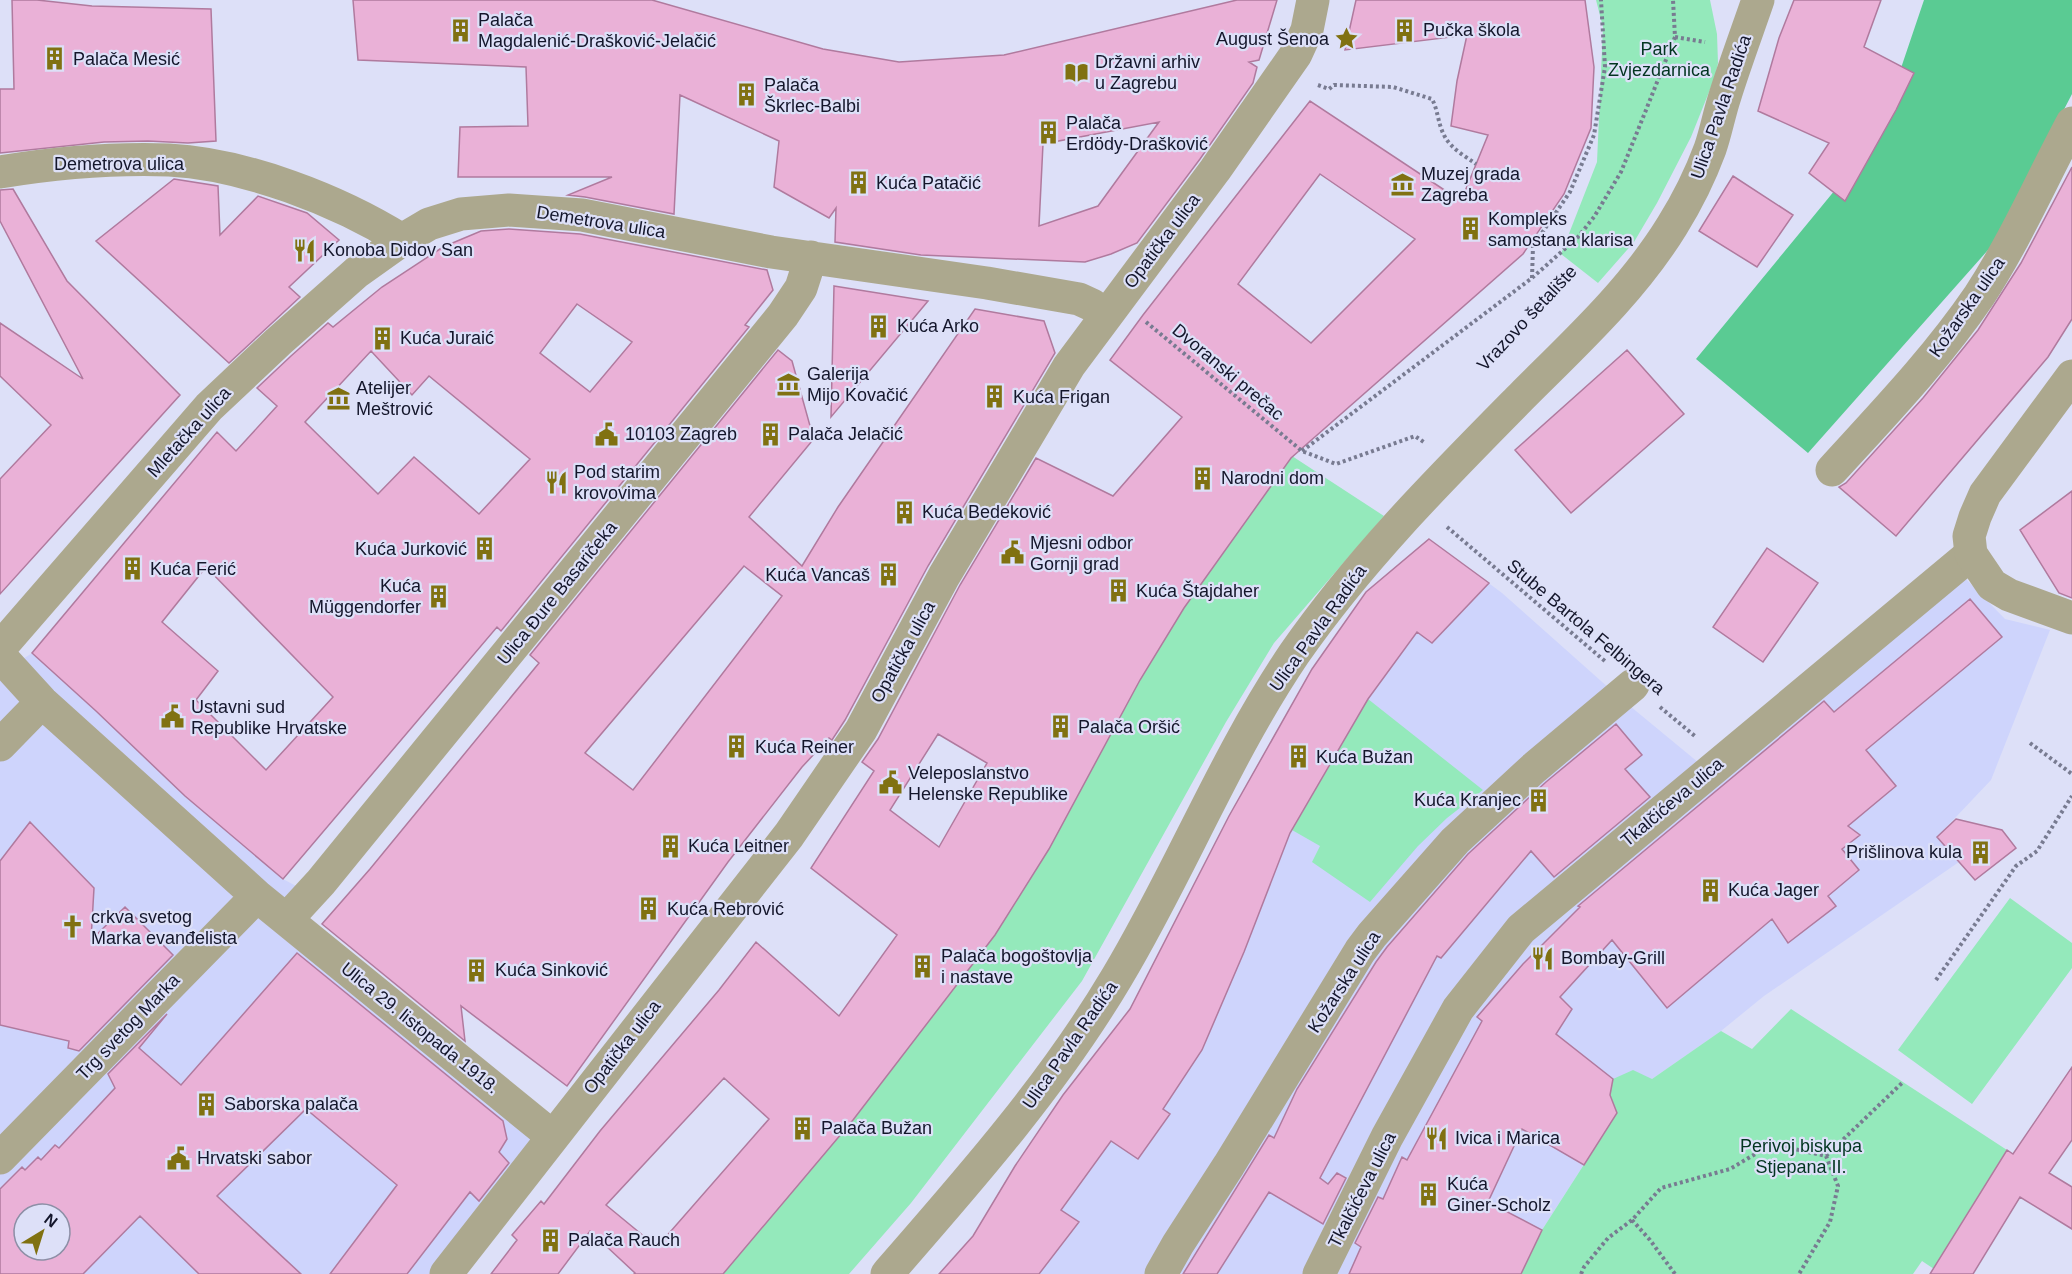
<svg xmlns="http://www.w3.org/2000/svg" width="2072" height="1274" font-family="Helvetica,sans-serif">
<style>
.built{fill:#ced4fc;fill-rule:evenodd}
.green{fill:#94e9bb}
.forest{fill:#5acb93}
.building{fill:#eab1d7;stroke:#b07a9e;stroke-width:1.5;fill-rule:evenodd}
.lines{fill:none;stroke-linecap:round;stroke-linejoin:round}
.path{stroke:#787b91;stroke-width:4;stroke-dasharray:3 3;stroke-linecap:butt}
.pedestrian{stroke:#aca88e;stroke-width:33}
.minor{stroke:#aca88e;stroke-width:33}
.tertiary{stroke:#aca88e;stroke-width:33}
.labels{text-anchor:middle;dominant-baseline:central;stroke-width:4.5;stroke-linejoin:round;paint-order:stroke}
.poi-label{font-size:18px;fill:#14162b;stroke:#dde0f8;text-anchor:start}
.park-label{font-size:18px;fill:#023520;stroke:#dde0f8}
.street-label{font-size:18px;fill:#14162b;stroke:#dde0f8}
</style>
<rect width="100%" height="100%" fill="#dde0f8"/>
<path class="built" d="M 1429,539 L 1502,593 L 1619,697 L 1716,777 L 1964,577 L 2005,619 L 2050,630 L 1991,780 L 1937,837 L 1959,862 L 1764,996 L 1721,1031 L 1652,1079 L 1617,1113 L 1542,1230 L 1521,1274 L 939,1274 L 973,1236 L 1015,1167 L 1063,1095 L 1130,1009 L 1229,816 L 1311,670 L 1367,591 Z
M 160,621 L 218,671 L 196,700 L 234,737 L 186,797 L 283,879 L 311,894 L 308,937 L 552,1136 L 446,1274 L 0,1274 L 0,656 L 11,667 L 32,653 L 91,706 ZM 24,1214 L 60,1214 L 60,1250 L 24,1250 Z"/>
<path class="green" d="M 1596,0 L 1710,0 L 1717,34 L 1718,63 L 1715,77 L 1691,137 L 1657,203 L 1634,242 L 1598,283 L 1561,254 L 1597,162 L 1603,27 Z
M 1292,456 L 1384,516 L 1274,643 L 1226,722 L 1082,981 L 911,1203 L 849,1274 L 723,1274 L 853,1120 L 995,935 L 1140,680 L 1184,608 Z
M 1368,699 L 1483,790 L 1447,818 L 1418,846 L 1370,902 L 1312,862 L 1320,846 L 1292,830 Z
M 2010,898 L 2072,943 L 2072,968 L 1972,1104 L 1898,1050 Z
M 1791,1009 L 2007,1150 L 1934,1269 L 1922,1261 L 1913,1274 L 1521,1274 L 1542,1230 L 1617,1113 L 1610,1095 L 1613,1079 L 1633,1070 L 1652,1079 L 1721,1031 L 1752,1049 Z"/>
<path class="forest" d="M 1924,0 L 2072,0 L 2072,94 L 1996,241 L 1808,453 L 1696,359 L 1877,139 Z"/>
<path class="building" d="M 12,0 L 37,0 L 92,6 L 211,9 L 216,141 L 188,143 L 148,141 L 104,142 L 0,153 L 0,89 L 14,89 Z
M 353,0 L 652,0 L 823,49 L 899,62 L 1004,55 L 1237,0 L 1277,0 L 1259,60 L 1249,62 L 1257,67 L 1253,83 L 1200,159 L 1137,243 L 1111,254 L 1085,262 L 921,255 L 835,242 L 836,208 L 829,218 L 774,187 L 779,141 L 680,95 L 674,214 L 585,197 L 568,195 L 612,177 L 458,177 L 460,127 L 528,126 L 526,67 L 358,60 ZM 1159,122 L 1098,206 L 1039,226 L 1043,144 Z
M 1356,0 L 1585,0 L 1594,67 L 1591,128 L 1564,194 L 1523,254 L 1291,458 L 1184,608 L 1140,680 L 1049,849 L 995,935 L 853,1120 L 723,1274 L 634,1274 L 635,1273 L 590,1231 L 558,1274 L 491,1274 L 517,1240 L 512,1235 L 541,1201 L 544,1204 L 600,1131 L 719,990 L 756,942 L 839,1016 L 897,935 L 811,868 L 874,771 L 862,762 L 878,739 L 960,585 L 1036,458 L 1113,496 L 1182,417 L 1110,360 L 1143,315 L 1310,101 L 1461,201 L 1488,135 L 1451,126 L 1457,81 L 1467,35 L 1345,50 ZM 1320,174 L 1415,239 L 1311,343 L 1238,284 ZM 938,734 L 987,763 L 939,847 L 890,810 ZM 724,1078 L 769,1119 L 657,1247 L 606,1205 Z
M 1794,0 L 1881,0 L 1864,47 L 1914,73 L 1896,110 L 1845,201 L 1809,173 L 1829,143 L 1758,111 L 1779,38 Z
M 2072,167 L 2072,319 L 2048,357 L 1896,536 L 1839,487 L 1846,483 L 1923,398 L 1978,330 L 2021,263 Z
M 1733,176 L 1793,215 L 1757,267 L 1699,231 Z
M 174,179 L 218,186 L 220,235 L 258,196 L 307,213 L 339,240 L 289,287 L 300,297 L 229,363 L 96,241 Z
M 13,189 L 67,281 L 180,395 L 0,594 L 0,479 L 51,425 L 0,376 L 0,323 L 83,379 L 0,221 L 0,190 Z
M 509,229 L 580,234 L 767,270 L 773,290 L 745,325 L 749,327 L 501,631 L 497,627 L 283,879 L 185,796 L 96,711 L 32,653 L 217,432 L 236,451 L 277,406 L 257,388 L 291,356 L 328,323 L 333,327 L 382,287 L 443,247 L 481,231 ZM 577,304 L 632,342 L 590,392 L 540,353 ZM 371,351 L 412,395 L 429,376 L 530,459 L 479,514 L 414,457 L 378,494 L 305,422 ZM 206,567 L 333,697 L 266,770 L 196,700 L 218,671 L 162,622 Z
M 834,286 L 928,301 L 831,417 Z
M 975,309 L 1044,321 L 1055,353 L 928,566 L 845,720 L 832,740 L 829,738 L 802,767 L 728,862 L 567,1086 L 461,1006 L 465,1041 L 322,924 L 370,869 L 539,663 L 530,655 L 778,350 L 792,361 L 812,433 L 812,441 L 749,517 L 802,566 L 838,507 ZM 744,566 L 782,596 L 633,790 L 585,753 Z
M 1627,350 L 1684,414 L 1571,513 L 1515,450 Z
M 2072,491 L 2072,598 L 2059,593 L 2020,530 Z
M 1429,539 L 1489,583 L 1432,643 L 1417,632 L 1368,699 L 1290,833 L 1244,952 L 1202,1050 L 1163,1109 L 1170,1114 L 1138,1159 L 1111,1141 L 1061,1210 L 1079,1222 L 1039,1274 L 939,1274 L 973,1236 L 1015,1166 L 1063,1095 L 1130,1009 L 1229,816 L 1312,669 L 1366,592 Z
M 1767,548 L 1818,583 L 1763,662 L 1713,627 Z
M 1970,599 L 2002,637 L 1866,750 L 1896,786 L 1848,826 L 1860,835 L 1842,849 L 1859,870 L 1828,896 L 1836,906 L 1788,943 L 1772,919 L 1667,1008 L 1612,940 L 1560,997 L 1572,1009 L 1556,1034 L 1613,1079 L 1610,1095 L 1617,1113 L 1584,1165 L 1522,1129 L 1488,1202 L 1542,1230 L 1521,1274 L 1349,1274 L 1361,1247 L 1355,1243 L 1378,1197 L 1383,1199 L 1402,1157 L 1407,1160 L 1482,1021 L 1477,1017 L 1523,964 L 1580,907 L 1578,906 L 1824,701 L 1834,712 Z
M 1616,724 L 1642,755 L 1625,769 L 1650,797 L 1554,877 L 1531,851 L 1441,958 L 1437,956 L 1320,1178 L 1328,1184 L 1337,1173 L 1346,1178 L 1323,1224 L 1269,1192 L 1217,1274 L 1183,1274 L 1269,1135 L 1274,1138 L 1297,1089 L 1376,962 L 1387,947 L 1468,854 L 1546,782 Z
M 1956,819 L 2002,830 L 2016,848 L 1975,880 L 1937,837 Z
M 30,822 L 94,888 L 91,940 L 125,907 L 173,955 L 79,1051 L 68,1048 L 69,1041 L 0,1025 L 0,861 Z
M 297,953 L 503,1121 L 507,1139 L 499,1152 L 509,1163 L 479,1201 L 470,1192 L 407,1274 L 330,1274 L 397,1185 L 306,1109 L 217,1196 L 301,1274 L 199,1274 L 140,1216 L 83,1274 L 0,1274 L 0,1189 L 22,1167 L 25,1170 L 38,1157 L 41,1160 L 55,1145 L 59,1148 L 115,1088 L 108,1074 L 167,1014 L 139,1048 L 181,1085 ZM 24,1214 L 60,1214 L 60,1250 L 24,1250 Z
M 2072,1067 L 2072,1140 L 2049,1173 L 2072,1187 L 2072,1229 L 2020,1197 L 1973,1274 L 1930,1274 L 2007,1150 L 2013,1154 Z"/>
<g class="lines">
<path class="path" d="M 1675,37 L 1705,42
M 1318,85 L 1329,89 L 1334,85 L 1393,87 L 1432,99 C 1438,110 1438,124 1444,135 C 1450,148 1465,156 1476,164
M 1532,278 L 1533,246 L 1570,192 L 1594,135 L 1605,67 L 1601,0
M 1146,322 L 1302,451 L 1336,464 L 1415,436 L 1425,443
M 1302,451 L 1532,278 L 1578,237 L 1594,217 L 1621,172 L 1644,115 L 1675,37 L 1673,0
M 1447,527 L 1606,662
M 1660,707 L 1696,737
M 2030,743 L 2072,774
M 1936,980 L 2016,866 L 2037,851 L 2072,796
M 1826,1156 L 1903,1082
M 1632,1220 L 1650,1240 L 1675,1274
M 1581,1274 L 1584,1267 L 1608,1238 L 1632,1220 L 1661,1188 L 1730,1169 L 1772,1144 L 1826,1156 L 1838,1186 L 1830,1222 L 1799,1274"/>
<path class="pedestrian" d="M 1161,1274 L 1178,1244 L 1229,1165 L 1360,951 L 1372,935 L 1455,841 L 1534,768 L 1633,685
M 1319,1274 L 1387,1137 L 1458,1009 L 1521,929 L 1971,554"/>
<path class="minor" d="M 0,172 C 55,163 113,158 169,160 C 245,164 338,200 402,240
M 1832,470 C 1883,414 1936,359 1979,296 C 2015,241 2041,181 2072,123
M 0,648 L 209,407 L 278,342 L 357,272 L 402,240 L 429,224 L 461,214 L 509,210 L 582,215 L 771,252 L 987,283 L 1079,299 L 1092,305 L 1106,315
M 0,656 L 42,702 L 257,896 L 552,1136
M 0,745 L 42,702
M 287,919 L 321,882 L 783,315 L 801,288 L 811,257
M 0,1158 L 257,896
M 446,1274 L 789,835 L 861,730 L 944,576 L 1069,366 L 1215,170 L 1296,54 L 1307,30 L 1313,0
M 887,1274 C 969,1180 1053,1085 1117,977 C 1180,872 1225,756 1294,654 C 1360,559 1441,478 1522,396 C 1575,343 1632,291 1672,226 C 1687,202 1700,176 1710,149 C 1716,132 1719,114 1725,96 C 1735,64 1747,32 1758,0"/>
<path class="tertiary" d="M 2072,376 L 1985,494 L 1975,517 L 1969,536 L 1971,554 L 1992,585 L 2009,595 L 2072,618"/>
</g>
<defs>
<symbol id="building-bare" viewBox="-9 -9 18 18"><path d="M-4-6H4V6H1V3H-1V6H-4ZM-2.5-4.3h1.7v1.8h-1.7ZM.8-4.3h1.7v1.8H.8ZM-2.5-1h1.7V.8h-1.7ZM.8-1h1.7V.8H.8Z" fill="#807111" stroke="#dde0f8" stroke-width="2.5" paint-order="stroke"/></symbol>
<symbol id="sight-bare" viewBox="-9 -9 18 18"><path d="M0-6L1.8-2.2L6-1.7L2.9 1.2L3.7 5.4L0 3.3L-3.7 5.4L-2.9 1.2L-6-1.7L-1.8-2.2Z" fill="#807111" stroke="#dde0f8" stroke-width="2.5" paint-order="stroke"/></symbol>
<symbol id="library-bare" viewBox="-9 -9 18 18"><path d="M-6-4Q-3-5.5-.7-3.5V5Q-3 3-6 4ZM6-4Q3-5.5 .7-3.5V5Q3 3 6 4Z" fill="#807111" stroke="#dde0f8" stroke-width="2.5" paint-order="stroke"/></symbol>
<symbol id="museum-bare" viewBox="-9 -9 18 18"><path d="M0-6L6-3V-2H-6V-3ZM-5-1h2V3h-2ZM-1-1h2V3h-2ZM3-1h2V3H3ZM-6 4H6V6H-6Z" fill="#807111" stroke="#dde0f8" stroke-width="2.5" paint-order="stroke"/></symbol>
<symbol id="restaurant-bare" viewBox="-9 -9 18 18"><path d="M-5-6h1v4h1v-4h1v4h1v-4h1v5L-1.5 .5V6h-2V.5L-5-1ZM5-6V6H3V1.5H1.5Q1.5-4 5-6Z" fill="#807111" stroke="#dde0f8" stroke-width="2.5" paint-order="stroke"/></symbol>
<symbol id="civic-bare" viewBox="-9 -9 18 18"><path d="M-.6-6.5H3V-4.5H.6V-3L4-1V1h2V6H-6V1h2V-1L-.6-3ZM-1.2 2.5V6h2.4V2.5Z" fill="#807111" stroke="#dde0f8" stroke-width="2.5" paint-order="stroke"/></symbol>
<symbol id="church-bare" viewBox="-9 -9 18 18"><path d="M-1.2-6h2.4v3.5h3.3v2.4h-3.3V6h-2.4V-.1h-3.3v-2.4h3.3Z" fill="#807111" stroke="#dde0f8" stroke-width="2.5" paint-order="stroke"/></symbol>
</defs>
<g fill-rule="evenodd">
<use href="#building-bare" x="444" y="14" width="33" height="33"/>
<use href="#building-bare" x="1388" y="14" width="33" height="33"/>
<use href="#sight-bare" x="1330" y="22" width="33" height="33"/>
<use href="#building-bare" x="38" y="42" width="33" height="33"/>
<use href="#library-bare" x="1060" y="56" width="33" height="33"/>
<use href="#building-bare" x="730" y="78" width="33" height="33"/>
<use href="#building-bare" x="1032" y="116" width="33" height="33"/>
<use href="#building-bare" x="842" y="166" width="33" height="33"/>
<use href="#museum-bare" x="1386" y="168" width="33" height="33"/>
<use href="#building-bare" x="1454" y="212" width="33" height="33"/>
<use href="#restaurant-bare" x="288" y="234" width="33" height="33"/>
<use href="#building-bare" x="862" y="310" width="33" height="33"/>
<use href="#building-bare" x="366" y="322" width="33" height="33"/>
<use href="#museum-bare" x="772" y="368" width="33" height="33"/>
<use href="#building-bare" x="978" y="380" width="33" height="33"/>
<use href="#museum-bare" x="322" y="382" width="33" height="33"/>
<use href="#civic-bare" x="590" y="418" width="33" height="33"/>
<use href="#building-bare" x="754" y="418" width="33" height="33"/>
<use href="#building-bare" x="1186" y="462" width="33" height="33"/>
<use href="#restaurant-bare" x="540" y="466" width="33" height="33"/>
<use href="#building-bare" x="888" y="496" width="33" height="33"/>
<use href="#building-bare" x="468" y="532" width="33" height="33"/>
<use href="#civic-bare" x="996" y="536" width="33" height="33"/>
<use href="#building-bare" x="116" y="552" width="33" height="33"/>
<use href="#building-bare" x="872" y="558" width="33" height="33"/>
<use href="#building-bare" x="1102" y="574" width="33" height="33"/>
<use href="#building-bare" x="422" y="580" width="33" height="33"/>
<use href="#civic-bare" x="156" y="700" width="33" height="33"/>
<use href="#building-bare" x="1044" y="710" width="33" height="33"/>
<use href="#building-bare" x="720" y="730" width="33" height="33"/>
<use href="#building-bare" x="1282" y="740" width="33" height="33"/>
<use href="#civic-bare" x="874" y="766" width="33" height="33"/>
<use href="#building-bare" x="1522" y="784" width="33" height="33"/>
<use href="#building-bare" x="654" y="830" width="33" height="33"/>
<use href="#building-bare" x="1964" y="836" width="33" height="33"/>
<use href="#building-bare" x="1694" y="874" width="33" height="33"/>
<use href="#building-bare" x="632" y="892" width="33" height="33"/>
<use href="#church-bare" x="56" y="910" width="33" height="33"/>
<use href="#restaurant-bare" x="1526" y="942" width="33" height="33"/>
<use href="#building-bare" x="906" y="950" width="33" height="33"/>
<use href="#building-bare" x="460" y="954" width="33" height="33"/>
<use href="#building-bare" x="190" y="1088" width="33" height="33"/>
<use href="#building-bare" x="786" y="1112" width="33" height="33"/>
<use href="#restaurant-bare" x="1420" y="1122" width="33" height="33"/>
<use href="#civic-bare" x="162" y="1142" width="33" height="33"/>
<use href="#building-bare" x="1412" y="1178" width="33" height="33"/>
<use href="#building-bare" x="534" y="1224" width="33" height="33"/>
</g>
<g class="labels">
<g class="poi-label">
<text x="478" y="20">Palača<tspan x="478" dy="21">Magdalenić-Drašković-Jelačić</tspan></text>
<text x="1423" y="30">Pučka škola</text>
<text x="1329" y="39" text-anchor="end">August Šenoa</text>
<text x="73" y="59">Palača Mesić</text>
<text x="1095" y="62">Državni arhiv<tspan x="1095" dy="21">u Zagrebu</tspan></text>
<text x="764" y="85">Palača<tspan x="764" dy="21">Škrlec-Balbi</tspan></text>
<text x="1066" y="123">Palača<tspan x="1066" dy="21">Erdödy-Drašković</tspan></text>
<text x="1421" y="174">Muzej grada<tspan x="1421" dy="21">Zagreba</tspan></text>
<text x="876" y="183">Kuća Patačić</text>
<text x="1488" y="219">Kompleks<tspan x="1488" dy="21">samostana klarisa</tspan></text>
<text x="323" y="250">Konoba Didov San</text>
<text x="897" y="326">Kuća Arko</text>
<text x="400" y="338">Kuća Juraić</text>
<text x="807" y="374">Galerija<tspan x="807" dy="21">Mijo Kovačić</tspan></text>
<text x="356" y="388">Atelijer<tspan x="356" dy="21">Meštrović</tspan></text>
<text x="1013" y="397">Kuća Frigan</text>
<text x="625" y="434">10103 Zagreb</text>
<text x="788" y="434">Palača Jelačić</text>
<text x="574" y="472">Pod starim<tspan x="574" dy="21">krovovima</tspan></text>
<text x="1221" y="478">Narodni dom</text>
<text x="922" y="512">Kuća Bedeković</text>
<text x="1030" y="543">Mjesni odbor<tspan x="1030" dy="21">Gornji grad</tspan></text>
<text x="467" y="549" text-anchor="end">Kuća Jurković</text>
<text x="150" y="569">Kuća Ferić</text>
<text x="870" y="575" text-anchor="end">Kuća Vancaš</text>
<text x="421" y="586" text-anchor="end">Kuća<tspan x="421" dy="21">Müggendorfer</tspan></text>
<text x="1136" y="591">Kuća Štajdaher</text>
<text x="191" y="707">Ustavni sud<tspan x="191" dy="21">Republike Hrvatske</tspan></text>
<text x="1078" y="727">Palača Oršić</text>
<text x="755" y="747">Kuća Reiner</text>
<text x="1316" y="757">Kuća Bužan</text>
<text x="908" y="773">Veleposlanstvo<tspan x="908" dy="21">Helenske Republike</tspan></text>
<text x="1521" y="800" text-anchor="end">Kuća Kranjec</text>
<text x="688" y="846">Kuća Leitner</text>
<text x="1962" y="852" text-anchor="end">Prišlinova kula</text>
<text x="1728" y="890">Kuća Jager</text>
<text x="667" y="909">Kuća Rebrović</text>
<text x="91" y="917">crkva svetog<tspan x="91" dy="21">Marka evanđelista</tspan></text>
<text x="941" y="956">Palača bogoštovlja<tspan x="941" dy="21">i nastave</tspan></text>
<text x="1561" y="958">Bombay-Grill</text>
<text x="495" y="970">Kuća Sinković</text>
<text x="224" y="1104">Saborska palača</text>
<text x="821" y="1128">Palača Bužan</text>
<text x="1455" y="1138">Ivica i Marica</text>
<text x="197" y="1158">Hrvatski sabor</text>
<text x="1447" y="1184">Kuća<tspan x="1447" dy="21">Giner-Scholz</tspan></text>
<text x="568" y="1240">Palača Rauch</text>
</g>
<g class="park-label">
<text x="1659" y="49">Park<tspan x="1659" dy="21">Zvjezdarnica</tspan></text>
<text x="1801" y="1146">Perivoj biskupa<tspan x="1801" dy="21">Stjepana II.</tspan></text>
</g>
<g class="street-label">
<text transform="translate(1721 107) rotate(-71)">Ulica Pavla Radića</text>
<text x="119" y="164">Demetrova ulica</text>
<text transform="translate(601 222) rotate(9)">Demetrova ulica</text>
<text transform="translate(1162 241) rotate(-53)">Opatička ulica</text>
<text transform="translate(1967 307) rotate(-55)">Kožarska ulica</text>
<text transform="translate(1527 318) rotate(-47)">Vrazovo šetalište</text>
<text transform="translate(1228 372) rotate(40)">Dvoranski prečac</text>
<text transform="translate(189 432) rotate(-48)">Mletačka ulica</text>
<text transform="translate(557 593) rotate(-51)">Ulica Đure Basaričeka</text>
<text transform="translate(1586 627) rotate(40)">Stube Bartola Felbingera</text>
<text transform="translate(1318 628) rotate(-54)">Ulica Pavla Radića</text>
<text transform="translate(903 652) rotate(-61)">Opatička ulica</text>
<text transform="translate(1672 802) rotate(-40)">Tkalčićeva ulica</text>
<text transform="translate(1344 982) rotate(-57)">Kožarska ulica</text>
<text transform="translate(128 1027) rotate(-46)">Trg svetog Marka</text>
<text transform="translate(420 1028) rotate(39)">Ulica 29. listopada 1918.</text>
<text transform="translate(1070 1045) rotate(-55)">Ulica Pavla Radića</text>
<text transform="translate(622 1047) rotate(-52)">Opatička ulica</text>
<text transform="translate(1362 1190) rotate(-63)">Tkalčićeva ulica</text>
</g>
</g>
<g transform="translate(42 1232) rotate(38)"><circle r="28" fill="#dde0f8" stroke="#8d8fa6" stroke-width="1.5"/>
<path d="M0-4.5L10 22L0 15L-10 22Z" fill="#807111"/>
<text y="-9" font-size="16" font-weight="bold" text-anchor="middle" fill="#14162b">N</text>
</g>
</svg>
